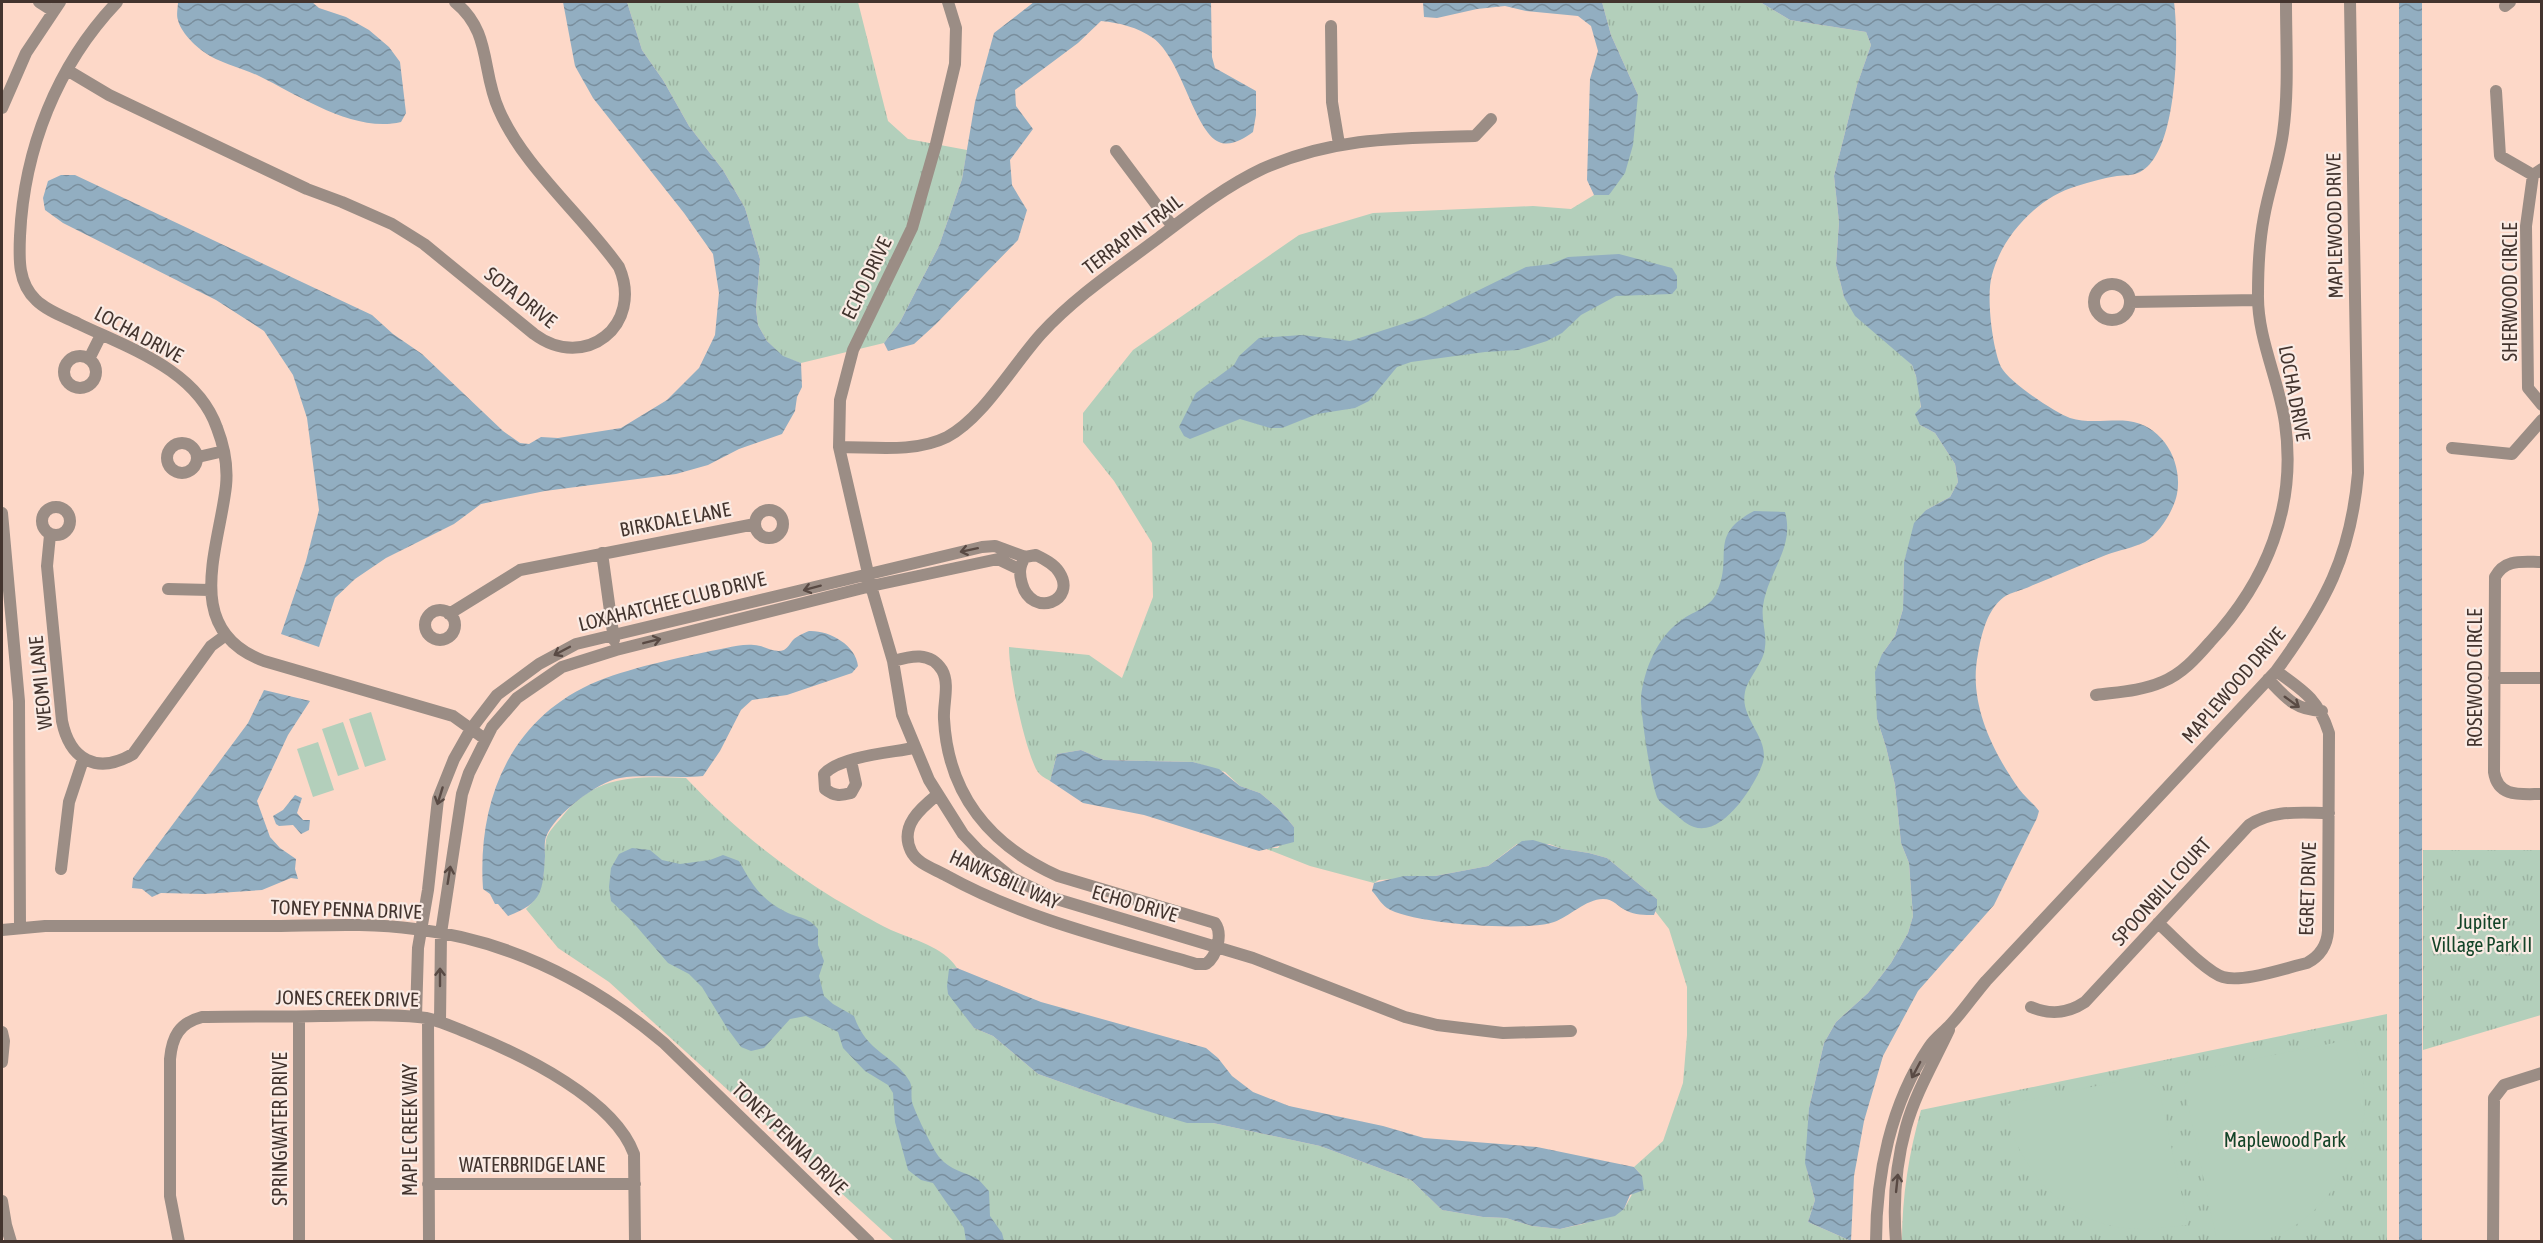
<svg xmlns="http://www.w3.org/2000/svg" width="2543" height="1243" font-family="'Asap Condensed',sans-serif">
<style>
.grass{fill:url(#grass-tufts)}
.pitch{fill:#b3cfbb}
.water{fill:url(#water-waves)}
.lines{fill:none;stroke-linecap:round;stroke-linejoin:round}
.minor{stroke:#9b8d85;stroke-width:12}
.oneway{stroke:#594a44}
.labels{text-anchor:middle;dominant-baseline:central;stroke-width:4.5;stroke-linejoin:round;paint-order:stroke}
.street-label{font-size:20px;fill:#43342e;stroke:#faebe4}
.park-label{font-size:20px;fill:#144428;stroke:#faebe4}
</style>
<defs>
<pattern id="grass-tufts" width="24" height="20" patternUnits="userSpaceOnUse" patternTransform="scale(1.5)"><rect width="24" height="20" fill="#b3cfbb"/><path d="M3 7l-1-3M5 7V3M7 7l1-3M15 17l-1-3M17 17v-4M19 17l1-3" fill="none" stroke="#9bb2a1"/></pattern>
<pattern id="water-waves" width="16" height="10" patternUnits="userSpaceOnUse" patternTransform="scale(1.5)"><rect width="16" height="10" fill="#92aec1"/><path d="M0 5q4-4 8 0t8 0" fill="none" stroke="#798e9d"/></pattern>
</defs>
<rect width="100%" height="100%" fill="#fdd8c8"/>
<path class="grass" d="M 627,2 L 858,2 L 888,121 L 908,139 L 967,150 L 962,179 L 939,246 L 900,322 L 884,343 L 801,363 L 783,357 L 767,341 L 758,325 L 756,309 L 760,259 L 745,208 L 723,170 L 689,126 L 663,80 L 642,50 Z
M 1602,2 L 1760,2 L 1790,20 L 1866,32 L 1871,45 L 1857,85 L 1834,176 L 1839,222 L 1836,265 L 1844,297 L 1912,365 C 1920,384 1922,405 1920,425 L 1935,433 L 1955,464 L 1958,482 L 1950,497 L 1926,510 L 1908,549 L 1904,562 L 1903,609 L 1895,636 L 1882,654 L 1877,719 L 1886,747 L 1895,785 L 1901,843 L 1909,863 L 1913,916 L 1908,933 L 1891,963 L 1868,993 L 1836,1022 L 1824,1043 L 1809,1108 L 1807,1170 L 1815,1200 L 1808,1222 L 1851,1241 L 894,1241 L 609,982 L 558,948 L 526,909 C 549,888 542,868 546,840 C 547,833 556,824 561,818 C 594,774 637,776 686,778 C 730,825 780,865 835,899 C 853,909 872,921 891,930 C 913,940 943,946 957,968 L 952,968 L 962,1011 L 974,1028 L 993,1036 L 1038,1074 L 1117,1102 L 1187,1122 L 1213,1123 L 1320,1146 L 1411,1180 L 1442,1210 L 1483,1217 L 1506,1218 L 1532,1226 L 1560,1229 L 1583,1224 L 1624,1209 L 1642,1176 L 1634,1167 L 1663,1141 L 1683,1083 L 1687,1035 L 1687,987 L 1669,929 L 1655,911 L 1657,899 L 1607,858 L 1589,853 L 1563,849 L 1549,844 L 1517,844 L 1488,866 L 1435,876 L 1379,880 L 1374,883 L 1310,866 L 1264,848 L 1278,848 L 1294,827 L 1279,809 L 1260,793 L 1240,786 L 1225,772 L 1193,762 L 1104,760 L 1081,750 L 1057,754 L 1050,781 C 1045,778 1039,775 1036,769 C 1024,744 1009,675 1009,647 L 1089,655 L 1122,678 L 1153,597 L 1152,543 L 1114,481 L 1083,442 L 1083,413 L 1133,350 L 1299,235 L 1373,213 L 1533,206 L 1571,209 L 1594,195 L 1609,195 L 1638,95 L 1611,35 Z
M 2423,850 L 2541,850 L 2541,1015 L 2423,1050 Z
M 2387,1014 L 2387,1241 L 1902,1242 C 1902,1196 1909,1153 1921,1110 Z"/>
<path class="pitch" d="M 371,712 L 386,760 L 365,767 L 349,719 Z
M 343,722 L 359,769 L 338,776 L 322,729 Z
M 318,742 L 334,790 L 313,797 L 297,749 Z
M 2354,1039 C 2360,1064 2367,1089 2364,1115 C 2358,1168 2310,1235 2253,1242 C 2241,1243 2228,1242 2217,1241 L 2184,1087 L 2194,1071 Z
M 2141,1077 L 2159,1089 L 2188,1225 C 2167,1227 2145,1230 2124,1228 C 2071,1221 2033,1183 2013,1136 C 2009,1127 2009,1114 2007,1104 Z"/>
<path class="water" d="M 178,2 L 312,2 L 319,8 L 346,17 L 369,30 L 389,47 L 400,62 L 406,113 L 401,122 C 354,133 300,96 259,76 C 242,68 219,63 204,52 C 195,46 180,31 178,20 C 176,15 178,7 178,2 Z
M 563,2 L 627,2 L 642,50 L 663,80 L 689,126 L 723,170 L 745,208 L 760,259 L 756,309 L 758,325 L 767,341 L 783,356 L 801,363 L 802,387 L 797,397 L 795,411 L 782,434 L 739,449 L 708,465 L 676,474 L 545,491 L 481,504 L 454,524 L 386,558 L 355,579 L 335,598 L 319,647 L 281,634 L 306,561 L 319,510 L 307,418 L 293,375 L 264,331 L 216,300 L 63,223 L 45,210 L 43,198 L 48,181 L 61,175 L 75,175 L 372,315 L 393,334 L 422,354 L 503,431 L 520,443 L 529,444 L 541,437 L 558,438 L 621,428 L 667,400 L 699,368 L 715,335 L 719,293 L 713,254 L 684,213 L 593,98 L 575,66 Z
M 1034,2 L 1211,2 L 1212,57 L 1215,68 L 1256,91 L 1256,115 L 1253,132 C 1244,139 1230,147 1219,142 C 1194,131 1182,59 1153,38 C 1137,27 1120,23 1101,21 L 1078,43 L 1015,90 L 1016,106 L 1033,129 L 1010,160 L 1012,185 L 1027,210 L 1018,240 L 936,324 L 914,344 L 888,351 L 884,343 L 900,322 L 939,246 L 962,179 L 975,102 L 994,33 Z
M 1423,2 L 1602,2 L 1611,35 L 1638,95 L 1633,145 L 1625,173 L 1609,195 L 1594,195 L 1587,180 L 1590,79 L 1598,51 L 1591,26 L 1578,16 L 1526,11 L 1505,6 L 1477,9 L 1437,18 L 1424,17 Z
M 1760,2 L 2174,2 C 2179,39 2178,153 2140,172 C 2132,176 2125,175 2117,176 C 2104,178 2090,182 2077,186 C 2038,197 2002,236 1992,275 C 1986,295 1992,347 2001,367 C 2009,382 2054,412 2070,418 C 2089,424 2110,419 2128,421 C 2163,425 2183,462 2177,494 C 2174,510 2159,534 2145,542 C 2133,548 2119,550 2106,555 C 2081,565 2056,576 2031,586 C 2023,590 2011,592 2004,597 C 1987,609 1981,636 1978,654 C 1968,702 1992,751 2019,789 C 2025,797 2033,803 2039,811 L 2037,818 L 1994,905 L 1918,991 L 1883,1056 L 1864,1121 L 1854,1176 L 1851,1241 L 1808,1222 L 1815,1200 L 1805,1163 L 1809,1108 L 1824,1043 L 1836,1022 L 1868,993 L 1891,963 L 1908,933 L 1913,916 L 1909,863 L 1901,843 L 1895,785 L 1886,747 L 1877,719 L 1875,672 L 1882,654 L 1895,636 L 1903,609 L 1904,562 L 1914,523 L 1926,510 L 1950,497 L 1958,482 L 1955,464 L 1935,433 L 1920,425 L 1915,414 L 1921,407 L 1916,376 L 1912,365 L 1855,316 L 1844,297 L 1836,265 L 1839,222 L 1834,176 L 1857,85 L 1871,45 L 1866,32 L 1790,20 Z
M 2399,2 L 2422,2 L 2422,1242 L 2399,1241 Z
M 1619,254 L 1672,268 L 1677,276 L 1677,288 L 1672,294 L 1616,296 L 1581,315 L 1562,333 L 1547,341 L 1518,350 L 1485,352 L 1411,362 L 1397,367 L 1369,401 L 1355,408 L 1317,414 L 1282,428 L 1270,428 L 1240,419 L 1190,439 L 1184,436 L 1179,427 L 1196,393 L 1234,365 L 1239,356 L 1259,338 L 1302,335 L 1350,341 L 1424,317 L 1526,267 L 1551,264 L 1568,257 Z
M 1754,511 L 1785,512 C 1795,548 1768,571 1763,606 C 1761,620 1767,634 1765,647 C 1764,663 1748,677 1745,692 C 1739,719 1772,739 1762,765 C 1754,787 1722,837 1694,827 C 1687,825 1681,819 1675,814 C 1670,810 1662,805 1658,799 C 1652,789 1640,710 1641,697 C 1644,670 1657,638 1679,622 C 1692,611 1710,609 1717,592 C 1734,555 1707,536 1754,511 Z
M 809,631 C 829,630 856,645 858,666 L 852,673 L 787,695 L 752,700 L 741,710 L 720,751 L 703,776 C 676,779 647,774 620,778 C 597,782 554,815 546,837 C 544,842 545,851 545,856 C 543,890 543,903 508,916 L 498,904 L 495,904 L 490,894 L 483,889 C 477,799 511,717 598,681 C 636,666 686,656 726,648 C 735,646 745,644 754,645 C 764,645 774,654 784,650 C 789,647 790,643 793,640 C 797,636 804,633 809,631 Z
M 264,690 L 310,701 L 288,735 L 257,801 L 270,837 L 280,848 L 296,859 L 295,869 L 298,879 L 291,878 L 262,890 L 204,894 L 161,893 L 152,897 L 142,889 L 132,888 L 133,878 L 248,723 Z
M 1081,750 L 1104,760 L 1193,762 L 1219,769 L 1240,786 L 1260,793 L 1279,809 L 1294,827 L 1294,842 L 1259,851 L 1144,815 L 1083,803 L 1050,781 L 1057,754 Z
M 295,795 L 302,798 L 297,813 L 303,820 L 310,820 L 309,830 L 301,834 L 293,825 L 279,826 L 276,824 L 273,816 L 283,810 Z
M 1533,840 L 1563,849 L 1589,853 L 1607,858 L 1657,899 L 1657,907 L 1654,915 C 1644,915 1635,915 1627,911 C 1618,907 1614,899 1603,899 C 1586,899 1569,917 1554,922 C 1527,932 1410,924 1387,908 C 1381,904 1377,896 1372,891 L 1374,883 L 1404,876 L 1435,876 L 1488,866 L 1522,841 Z
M 632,848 L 650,850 L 662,860 L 680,864 L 710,860 L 723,855 L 739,861 C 751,883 762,901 786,912 C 800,919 807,916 818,929 L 818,945 L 824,961 L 819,976 L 824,996 L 833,1004 L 854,1016 C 867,1054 894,1054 910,1082 C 913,1089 910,1098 913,1105 C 916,1114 934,1152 940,1158 C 950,1170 964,1172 976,1178 C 981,1181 985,1187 989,1191 L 990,1216 L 1002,1233 L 1004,1241 L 966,1241 L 964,1228 L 933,1183 L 921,1180 L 908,1170 L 895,1122 L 893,1093 L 888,1085 L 865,1071 L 843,1048 L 838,1032 L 806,1016 L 790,1019 L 764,1048 L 751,1051 L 741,1047 L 727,1028 L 702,987 L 689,974 L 668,963 L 631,920 L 611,901 L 609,887 L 611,868 L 619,854 Z
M 957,968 L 1041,1002 L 1206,1048 L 1218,1058 L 1232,1076 L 1253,1092 L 1289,1106 L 1383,1126 L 1424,1138 L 1537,1147 L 1634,1167 L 1642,1176 L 1644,1190 L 1630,1195 L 1624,1209 L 1615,1216 L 1560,1229 L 1532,1226 L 1506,1218 L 1483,1217 L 1442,1210 L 1411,1180 L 1320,1146 L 1213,1123 L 1187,1123 L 1117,1102 L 1038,1074 L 993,1036 L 974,1028 L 948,994 L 947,986 L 949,969 Z"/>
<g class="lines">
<path class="minor" d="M 39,2 L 53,11
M 117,2 C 57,65 24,149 20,236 C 19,259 18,283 36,300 C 47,311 65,317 79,324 C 129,348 197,370 217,428 C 224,446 228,466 226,486 C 219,549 181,630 264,661 L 453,716 L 485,739
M 948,2 L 956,28 L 955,64 L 936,144 L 912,228 L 853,350 L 840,400 L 839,447 L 871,586 L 893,661 L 902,715 L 929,780 L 963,834 L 980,852 L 1012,878 L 1053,898 L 1253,958 L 1405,1017 L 1437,1025 L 1503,1033 L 1571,1031
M 2505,6 L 2510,2
M 1331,26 L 1332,102 L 1339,144
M 67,70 L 109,95 L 307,189 L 342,202 L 392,224 L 424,244 L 534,334 C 585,372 644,325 619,267 C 583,216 523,166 499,110 C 481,71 492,32 455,2
M 2496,91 L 2500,156 L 2533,175
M 2,108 L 26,53 L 60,2
M 1116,151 L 1173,227
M 2542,169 L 2533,175 L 2526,226 L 2528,388 L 2542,405
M2094 302a18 18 0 1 1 36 0a18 18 0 1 1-36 0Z
M 2130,302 L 2258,300
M64 372a16 16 0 1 1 32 0a16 16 0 1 1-32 0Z
M 89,359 L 101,335
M167 458a15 15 0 1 1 30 0a15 15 0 1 1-30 0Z
M 839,447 C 874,447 915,453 947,437 C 983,418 1013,365 1041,334 C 1075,297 1117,269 1157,239 C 1190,214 1224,187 1262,169 C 1333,137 1400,138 1475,136 L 1491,119
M 2452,448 L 2512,454 L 2542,420
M 198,457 L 224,451
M42 521a14 14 0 1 1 28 0a14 14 0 1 1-28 0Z
M755 524a14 14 0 1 1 28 0a14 14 0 1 1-28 0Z
M 2,513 L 19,701 L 20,927
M 50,535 L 47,566 L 62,721 C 70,760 97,775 133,754 L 211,646 L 226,635
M 602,553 L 614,640
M 1036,555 C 1044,559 1054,564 1059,572 C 1078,601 1032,619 1022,584 C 1019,573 1019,567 1025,557 Z
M 2542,562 C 2523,562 2505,558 2495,577 L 2494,772 C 2498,798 2521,794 2542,794
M 168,589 L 210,590
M425 625a15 15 0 1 1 30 0a15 15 0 1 1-30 0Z
M 449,614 L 520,570 L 755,524
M 893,661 C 911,656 930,651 942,670 C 950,684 943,704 944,719 C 948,795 991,846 1058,876 L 1215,923 C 1223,934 1217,956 1206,964 L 1196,964 C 1111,939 1025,919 947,876 C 935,869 917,864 911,851 C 899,826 921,808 937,795
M 2494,678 L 2542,678
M 2268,679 C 2286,698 2295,710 2322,711
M 2096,695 C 2118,692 2141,691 2162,682 C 2182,674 2196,658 2210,642 C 2267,581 2297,506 2285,423 C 2279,380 2257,338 2258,294 C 2258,268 2259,243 2264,217 C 2269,189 2279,162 2283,133 C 2289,90 2286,45 2286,2
M 851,761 L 856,784 L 851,793 C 840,796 834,796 825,789 L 824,774 C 841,756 889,753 914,748
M 61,869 L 69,802 L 83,760
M 2158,923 C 2173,936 2206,972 2223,977 C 2243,983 2285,968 2307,963 C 2320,956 2327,946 2328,931 L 2329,733 C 2318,699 2304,691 2276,671
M 2,930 L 45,926 C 118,926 191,926 264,926 C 314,926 365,922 415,929 C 509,940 592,982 664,1043 L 869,1242
M 2031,1007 C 2050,1015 2067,1014 2085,1002 L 2249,825 C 2273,809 2301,813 2329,813
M 299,1017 L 299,1242
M 416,1017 L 418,948 L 428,890 L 438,799 L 454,759 L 471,729 L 497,695 L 539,664 L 576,644 L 982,547 L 995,546 L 1025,557
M 428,1019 L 429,1242
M 440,1022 L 441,933 L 462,794 L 469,773 L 492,727 L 517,698 L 562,667 L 616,650 L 871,586 L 998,559 L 1019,569
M 2,1032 L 4,1041 L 2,1062
M 428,1184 L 635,1184
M 2,1201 L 6,1225
M 2,1228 L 6,1225 L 11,1242
M 179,1242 L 170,1196 L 170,1059 C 172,1037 179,1023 202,1017 C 242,1016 281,1017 321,1016 C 355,1016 391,1013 426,1018 C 442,1021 457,1029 473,1035 C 524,1056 614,1099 634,1154 L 635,1242
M 1876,1242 C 1876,1175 1891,1103 1929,1047 C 1935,1038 1944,1032 1951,1024 C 1964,1010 1974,995 1986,981 L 2276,671 C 2325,604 2351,556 2358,473 L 2350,2
M 1896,1242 C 1893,1205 1896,1163 1906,1127 C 1915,1094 1934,1062 1949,1030
M 2493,1242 L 2494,1098 L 2504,1085 L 2542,1073"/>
</g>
<defs><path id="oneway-shaft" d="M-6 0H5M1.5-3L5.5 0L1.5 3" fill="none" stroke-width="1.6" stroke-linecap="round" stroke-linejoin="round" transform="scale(1.5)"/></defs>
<g class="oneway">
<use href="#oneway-shaft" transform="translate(969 550) rotate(168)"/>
<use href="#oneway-shaft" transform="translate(812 588) rotate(165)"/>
<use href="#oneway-shaft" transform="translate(652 641) rotate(-14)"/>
<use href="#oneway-shaft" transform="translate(562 651) rotate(152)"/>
<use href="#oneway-shaft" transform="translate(2292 702) rotate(36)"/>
<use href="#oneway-shaft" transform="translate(440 796) rotate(107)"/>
<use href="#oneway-shaft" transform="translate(449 875) rotate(-81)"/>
<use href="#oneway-shaft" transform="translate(440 977) rotate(-90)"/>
<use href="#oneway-shaft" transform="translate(1916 1070) rotate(118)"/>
<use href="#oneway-shaft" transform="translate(1897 1183) rotate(-84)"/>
</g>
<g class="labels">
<g class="street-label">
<text transform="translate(2334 226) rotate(-91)">MAPLEWOOD DRIVE</text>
<text transform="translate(1132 234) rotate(-37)">TERRAPIN TRAIL</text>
<text transform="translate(866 278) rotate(-64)">ECHO DRIVE</text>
<text transform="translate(2509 292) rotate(-90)">SHERWOOD CIRCLE</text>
<text transform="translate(521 297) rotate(38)">SOTA DRIVE</text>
<text transform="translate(139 334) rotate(28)">LOCHA DRIVE</text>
<text transform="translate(2295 393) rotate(79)">LOCHA DRIVE</text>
<text transform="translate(675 519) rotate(-11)">BIRKDALE LANE</text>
<text transform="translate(672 601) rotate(-14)">LOXAHATCHEE CLUB DRIVE</text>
<text transform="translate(2474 678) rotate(-90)">ROSEWOOD CIRCLE</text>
<text transform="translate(40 683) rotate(-96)">WEOMI LANE</text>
<text transform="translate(2233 685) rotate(-49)">MAPLEWOOD DRIVE</text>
<text transform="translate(1005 879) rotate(24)">HAWKSBILL WAY</text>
<text transform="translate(2307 889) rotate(-88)">EGRET DRIVE</text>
<text transform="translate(2161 891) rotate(-48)">SPOONBILL COURT</text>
<text transform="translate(1135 903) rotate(16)">ECHO DRIVE</text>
<text transform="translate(346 909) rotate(2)">TONEY PENNA DRIVE</text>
<text transform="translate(347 998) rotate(1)">JONES CREEK DRIVE</text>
<text transform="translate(279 1129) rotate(-90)">SPRINGWATER DRIVE</text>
<text transform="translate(409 1130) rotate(-90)">MAPLE CREEK WAY</text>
<text transform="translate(790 1138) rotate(44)">TONEY PENNA DRIVE</text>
<text x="532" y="1164">WATERBRIDGE LANE</text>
</g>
<g class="park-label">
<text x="2482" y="921">Jupiter<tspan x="2482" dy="23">Village Park II</tspan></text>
<text x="2285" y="1139">Maplewood Park</text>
</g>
</g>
<rect width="2543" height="1243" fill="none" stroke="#43342e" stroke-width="6"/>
</svg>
